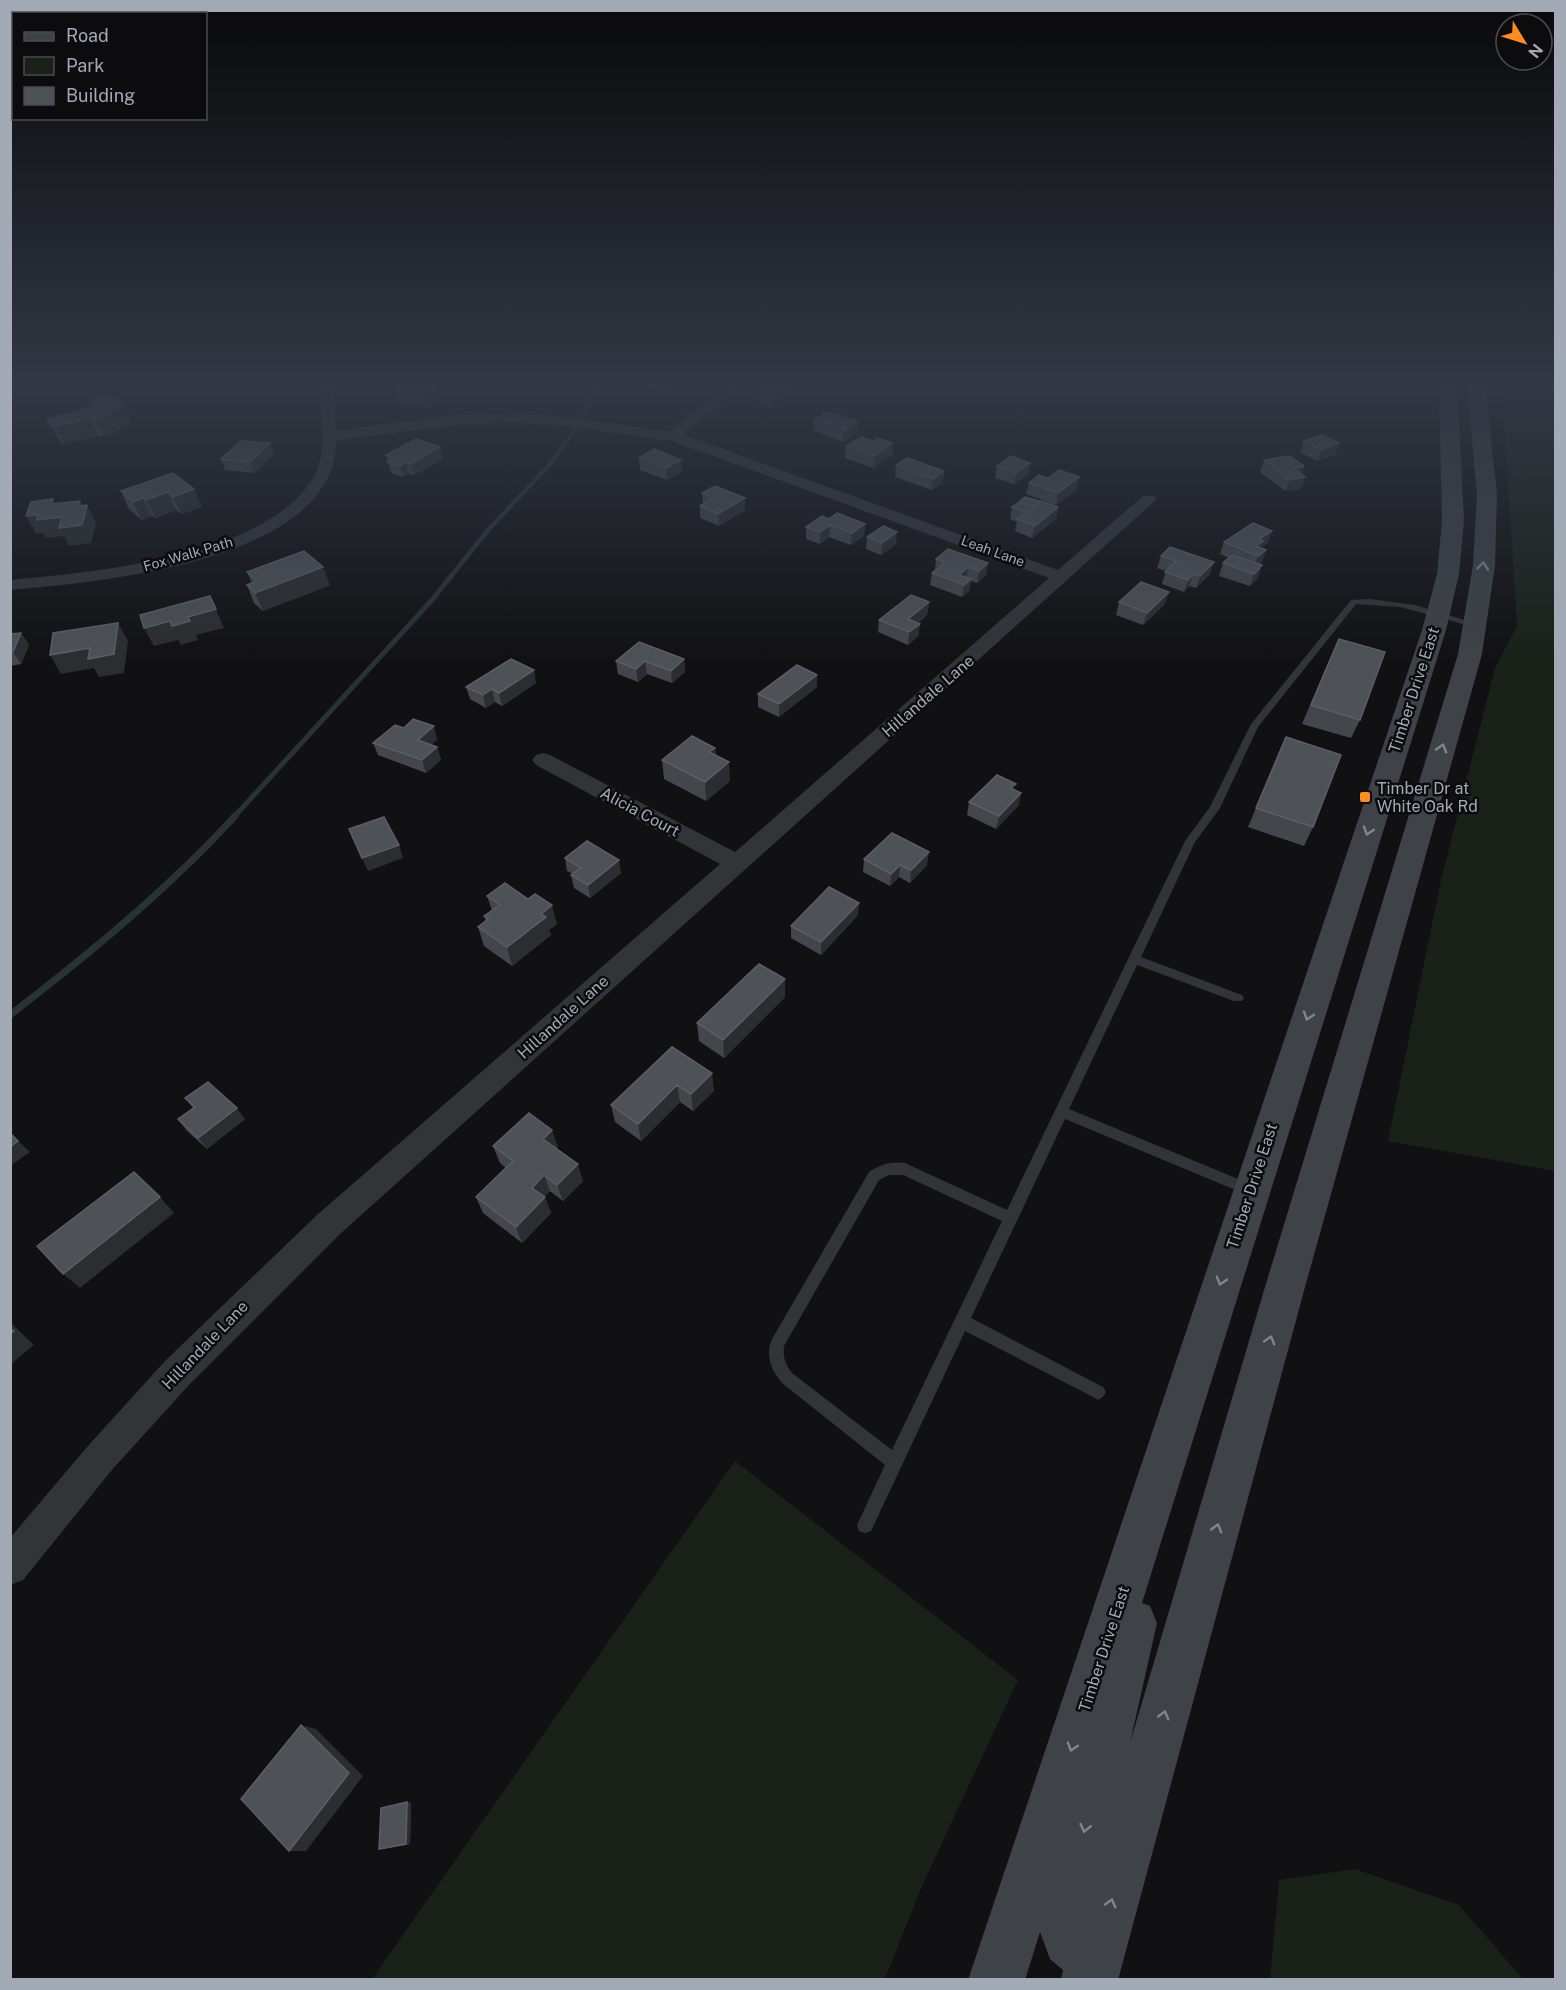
<svg xmlns="http://www.w3.org/2000/svg" width="1566" height="1990" font-family="'Public Sans',sans-serif">
<style>
.green{fill:#192119}
.lines{fill:none;stroke-linecap:round;stroke-linejoin:round}
.stream-far2{stroke:#263337;stroke-width:4.5}
.stream-far1{stroke:#263337;stroke-width:5}
.stream{stroke:#263337;stroke-width:7}
.service{fill:#323438;fill-rule:evenodd}
.minor{fill:#323438;fill-rule:evenodd}
.secondary{fill:#3f4348;fill-rule:evenodd}
.wall{fill:#44464b}
.shaded-wall{fill:#2b2d30}
.building{fill:#4e5156;stroke:#5b5f65;stroke-width:1.5}
.oneway{stroke:#7f868f}
.poi-dot{fill:#ff8c1c;stroke:#0c0c0e;stroke-width:2}
.labels{text-anchor:middle;dominant-baseline:central;stroke-width:5;stroke-linejoin:round;paint-order:stroke}
.far-street-label{font-size:14px;fill:#a1aab5;stroke:#0c0c0e}
.street-label{font-size:16px;fill:#a1aab5;stroke:#0c0c0e}
.poi-label{font-size:16px;fill:#a1aab5;stroke:#0c0c0e;text-anchor:start}
</style>
<rect width="100%" height="100%" fill="#111113"/>
<path class="green" d="M 1502,384 L 1555,384 L 1555,1171 L 1388,1141 L 1441,880 L 1495,668 L 1517,626 Z
M 735,1461 L 1018,1680 L 922,1886 L 885,1979 L 372,1979 Z
M 1355,1869 L 1459,1905 L 1523,1979 L 1270,1979 L 1279,1880 Z"/>
<g class="lines">
<path class="stream-far2" d="M 451,576 L 489,529 L 551,463 L 580,423 L 600,384"/>
<path class="stream-far1" d="M 233,818 L 432,600 L 452,575"/>
<path class="stream" d="M 10,1015 C 89,954 167,890 235,816"/>
<path class="service" d="M 1369,599 L 1415,605 L 1478,624 L 1474,627 L 1400,607 L 1356,604 L 1258,727 L 1220,808 L 1195,842 L 1141,957 L 1242,995 L 1244,998 L 1242,1001 L 1234,1001 L 1137,965 L 1069,1109 L 1255,1186 L 1257,1190 L 1255,1194 L 1250,1196 L 1245,1194 L 1065,1119 L 971,1318 L 1103,1387 L 1106,1392 L 1103,1397 L 1098,1400 L 1093,1397 L 965,1331 L 871,1531 L 865,1533 L 859,1531 L 857,1525 L 885,1465 L 782,1383 C 771,1370 765,1355 772,1339 L 869,1172 C 881,1164 891,1161 905,1163 L 1007,1210 L 1185,841 L 1210,807 L 1251,724 L 1351,600 ZM 889,1175 L 903,1175 L 1002,1221 L 892,1450 L 792,1373 C 785,1364 783,1357 784,1346 L 879,1180 Z"/>
<path class="minor" d="M 319,384 L 333,384 L 336,431 C 393,424 453,412 511,414 C 564,415 618,425 671,432 L 680,421 L 732,384 L 748,384 L 690,427 L 684,435 L 1058,570 L 1143,496 L 1155,496 L 1157,499 L 339,1235 L 189,1385 L 111,1471 L 23,1580 L 10,1585 L 10,1538 L 87,1447 L 165,1361 L 317,1215 L 720,864 L 536,765 L 532,760 L 536,755 L 543,753 L 550,755 L 735,852 L 1049,578 L 672,441 L 575,427 L 509,422 L 459,425 L 336,440 C 337,562 99,582 10,590 L 10,580 C 94,572 266,557 313,478 C 329,452 320,413 319,384 Z"/>
<path class="secondary" d="M 1439,384 L 1457,384 L 1464,521 L 1459,574 L 1446,630 L 1142,1603 L 1150,1606 L 1157,1623 L 1130,1743 L 1265,1287 L 1458,654 L 1473,565 L 1477,495 L 1467,384 L 1485,384 L 1497,495 L 1495,565 L 1482,654 L 1305,1287 L 1118,1980 L 1061,1980 L 1063,1970 L 1050,1959 L 1040,1932 L 1025,1980 L 968,1980 L 1422,630 L 1437,574 L 1442,521 Z"/>
</g>
<path class="wall" d="M 404,384 L 435,384 L 437,392 L 436,393 L 437,399 L 426,407 L 398,401 L 395,389 Z
M 647,384 L 683,384 L 665,394 L 647,388 Z
M 759,392 L 790,396 L 771,407 L 759,403 Z
M 90,398 L 123,404 L 131,422 L 113,434 L 104,436 L 97,436 L 65,444 L 60,443 L 47,419 L 84,410 L 93,405 Z
M 814,420 L 857,433 L 843,442 L 814,431 Z
M 1304,441 L 1339,443 L 1335,455 L 1317,461 L 1300,452 Z
M 846,446 L 893,455 L 873,468 L 845,458 Z
M 440,447 L 443,459 L 414,475 L 409,474 L 403,477 L 391,473 L 386,455 Z
M 274,455 L 254,473 L 225,470 L 221,459 Z
M 639,458 L 682,471 L 667,480 L 640,470 Z
M 1264,460 L 1304,466 L 1302,474 L 1305,477 L 1301,489 L 1285,491 L 1260,472 Z
M 1030,463 L 1028,474 L 1014,484 L 995,478 L 997,466 Z
M 896,465 L 944,471 L 943,483 L 932,490 L 895,477 Z
M 173,473 L 202,507 L 181,514 L 176,510 L 155,518 L 152,516 L 142,520 L 129,509 L 121,491 Z
M 1029,483 L 1077,489 L 1056,505 L 1026,494 Z
M 702,493 L 745,498 L 745,510 L 719,526 L 700,518 L 700,506 L 703,504 Z
M 1039,501 L 1038,503 L 1058,507 L 1056,519 L 1032,538 L 1015,531 L 1017,522 L 1010,519 L 1012,507 Z
M 829,519 L 865,524 L 864,536 L 851,545 L 829,537 L 820,544 L 806,539 L 806,527 Z
M 867,537 L 896,544 L 881,555 L 866,549 Z
M 1224,542 L 1268,543 L 1261,547 L 1262,562 L 1259,564 L 1258,578 L 1250,586 L 1219,576 L 1223,563 L 1229,558 L 1220,554 Z
M 1170,547 L 1210,574 L 1196,588 L 1189,586 L 1184,592 L 1162,584 L 1166,571 L 1157,568 L 1161,556 Z
M 948,549 L 986,575 L 977,583 L 971,581 L 969,591 L 962,597 L 930,585 L 932,573 L 935,570 L 936,559 Z
M 247,572 L 330,585 L 263,611 L 254,603 L 247,585 L 252,583 Z
M 929,602 L 927,615 L 918,623 L 920,624 L 918,636 L 908,645 L 878,632 L 879,620 Z
M 1119,602 L 1165,604 L 1143,625 L 1116,615 Z
M 21,633 L 29,645 L 21,664 L 10,666 L 10,634 Z
M 1330,658 L 1360,720 L 1351,738 L 1302,724 Z
M 684,659 L 685,672 L 672,683 L 647,674 L 638,682 L 618,674 L 616,661 Z
M 817,675 L 817,687 L 779,717 L 758,707 L 758,694 Z
M 536,683 L 502,706 L 495,702 L 486,708 L 470,699 L 466,687 Z
M 1286,737 L 1313,827 L 1304,846 L 1248,827 Z
M 437,739 L 431,745 L 437,747 L 441,760 L 426,773 L 378,755 L 373,743 Z
M 715,748 L 716,755 L 730,781 L 706,801 L 664,779 L 662,760 Z
M 1015,790 L 1019,805 L 996,829 L 967,815 L 969,802 Z
M 565,858 L 621,873 L 590,898 L 574,888 L 571,875 L 573,874 L 567,871 Z
M 864,859 L 927,865 L 910,883 L 899,877 L 890,886 L 863,872 Z
M 487,896 L 557,924 L 549,930 L 551,935 L 512,966 L 484,946 L 478,927 L 486,921 L 484,916 L 492,911 Z
M 858,915 L 821,955 L 791,938 L 791,926 Z
M 785,997 L 724,1058 L 699,1041 L 697,1023 Z
M 672,1047 L 714,1091 L 693,1111 L 680,1102 L 641,1141 L 615,1122 L 611,1105 Z
M 185,1098 L 245,1119 L 207,1149 L 187,1131 L 178,1119 L 193,1108 Z
M 493,1146 L 558,1147 L 556,1148 L 583,1181 L 563,1201 L 550,1191 L 544,1197 L 551,1213 L 522,1243 L 483,1213 L 476,1197 L 506,1168 L 500,1163 Z
M 407,1802 L 411,1803 L 410,1844 L 383,1849 L 379,1849 Z"/>
<path class="shaded-wall" d="M 430,384 L 435,384 L 437,392 L 436,393 L 437,399 L 426,407 L 423,395 L 426,386 Z
M 664,384 L 683,384 L 665,394 Z
M 790,385 L 790,396 L 771,407 L 771,396 Z
M 123,404 L 131,422 L 113,434 L 104,436 L 96,419 Z
M 89,418 L 97,436 L 65,444 L 56,427 Z
M 858,422 L 857,433 L 843,442 L 844,430 Z
M 270,443 L 274,455 L 254,473 L 250,462 Z
M 893,443 L 893,455 L 873,468 L 874,456 Z
M 1339,443 L 1335,455 L 1317,461 L 1321,450 Z
M 440,447 L 443,459 L 414,475 L 411,464 Z
M 681,460 L 682,471 L 667,480 L 666,468 Z
M 406,462 L 409,474 L 403,477 L 400,466 Z
M 1030,463 L 1028,474 L 1014,484 L 1016,473 Z
M 1304,466 L 1300,478 L 1305,477 L 1301,489 L 1285,491 L 1294,468 Z
M 944,471 L 943,483 L 932,490 L 933,479 Z
M 1079,477 L 1077,489 L 1056,505 L 1058,493 Z
M 194,489 L 202,507 L 181,514 L 173,497 Z
M 168,492 L 176,510 L 155,518 L 146,500 Z
M 143,498 L 152,516 L 142,520 L 133,502 Z
M 745,498 L 745,510 L 719,526 L 718,514 Z
M 53,499 L 68,527 L 78,506 L 80,501 L 85,512 L 87,505 L 96,523 L 91,543 L 69,546 L 64,536 L 46,538 L 44,533 L 36,534 L 26,516 L 38,515 L 51,504 Z
M 1058,507 L 1056,519 L 1032,538 L 1035,526 Z
M 865,524 L 864,536 L 851,545 L 852,533 Z
M 830,525 L 829,537 L 820,544 L 820,532 Z
M 1272,531 L 1268,543 L 1261,547 L 1259,553 L 1253,554 L 1259,539 Z
M 897,532 L 896,544 L 881,555 L 882,543 Z
M 1266,550 L 1262,562 L 1253,568 L 1258,556 Z
M 1214,562 L 1210,574 L 1196,588 L 1200,576 Z
M 988,563 L 986,575 L 977,583 L 979,571 Z
M 1262,565 L 1258,578 L 1250,586 L 1254,574 Z
M 323,567 L 330,585 L 263,611 L 255,593 Z
M 968,567 L 966,580 L 959,575 Z
M 1193,574 L 1189,586 L 1184,592 L 1188,580 Z
M 971,579 L 969,591 L 962,597 L 964,585 Z
M 1169,592 L 1165,604 L 1143,625 L 1147,613 Z
M 210,596 L 224,628 L 196,635 L 198,640 L 181,645 L 178,640 L 154,646 L 144,628 L 188,617 Z
M 929,602 L 927,615 L 907,631 L 908,619 Z
M 118,623 L 128,641 L 124,673 L 99,677 L 94,668 L 61,674 L 50,655 Z
M 920,624 L 918,636 L 908,645 L 909,632 Z
M 21,633 L 29,645 L 21,664 L 13,652 Z
M 684,659 L 685,672 L 672,683 L 671,671 Z
M 645,661 L 647,674 L 638,682 L 636,669 Z
M 534,670 L 536,683 L 502,706 L 499,693 Z
M 817,675 L 817,687 L 779,717 L 779,704 Z
M 492,689 L 495,702 L 486,708 L 483,695 Z
M 434,726 L 437,739 L 422,753 L 418,740 Z
M 437,747 L 441,760 L 426,773 L 422,760 Z
M 715,748 L 716,766 L 709,752 Z
M 729,762 L 730,781 L 706,801 L 705,782 Z
M 1021,793 L 1019,805 L 996,829 L 999,816 Z
M 399,845 L 403,858 L 368,871 L 362,858 Z
M 929,852 L 927,865 L 910,883 L 911,870 Z
M 619,860 L 621,873 L 590,898 L 588,885 Z
M 900,865 L 899,877 L 890,886 L 891,874 Z
M 859,903 L 858,915 L 821,955 L 821,942 Z
M 552,905 L 557,924 L 549,930 L 551,935 L 512,966 L 507,947 L 541,914 Z
M 785,979 L 785,997 L 724,1058 L 723,1040 Z
M 712,1073 L 714,1091 L 693,1111 L 691,1094 Z
M 677,1085 L 680,1102 L 641,1141 L 638,1124 Z
M 237,1108 L 245,1119 L 207,1149 L 198,1138 Z
M 552,1130 L 558,1147 L 549,1156 L 543,1139 Z
M 10,1133 L 30,1152 L 10,1166 Z
M 578,1164 L 583,1181 L 563,1201 L 557,1185 Z
M 544,1175 L 550,1191 L 538,1204 L 532,1188 Z
M 160,1197 L 174,1213 L 80,1288 L 63,1274 Z
M 545,1197 L 551,1213 L 522,1243 L 516,1227 Z
M 10,1322 L 34,1345 L 10,1365 Z
M 301,1725 L 316,1729 L 363,1776 L 306,1851 L 289,1851 Z
M 407,1802 L 411,1803 L 410,1844 L 406,1844 Z"/>
<path class="building" d="M 404,384 L 430,384 L 426,386 L 434,388 L 423,395 L 395,389 Z
M 773,384 L 787,384 L 790,385 L 771,396 L 759,392 Z
M 100,395 L 118,398 L 123,404 L 105,417 L 96,419 L 89,418 L 56,427 L 51,426 L 47,419 L 84,410 L 93,404 L 90,398 Z
M 828,412 L 858,422 L 844,430 L 814,420 Z
M 1322,435 L 1339,443 L 1321,450 L 1304,441 Z
M 861,437 L 873,441 L 877,438 L 893,443 L 874,456 L 846,446 Z
M 416,439 L 440,447 L 411,464 L 406,462 L 400,466 L 387,462 L 394,458 L 386,455 Z
M 241,441 L 270,443 L 250,462 L 221,459 Z
M 654,449 L 681,460 L 666,468 L 639,458 Z
M 1011,456 L 1030,463 L 1016,473 L 997,466 Z
M 1290,456 L 1304,466 L 1294,468 L 1305,477 L 1289,480 L 1264,460 Z
M 907,458 L 944,471 L 933,479 L 896,465 Z
M 1059,470 L 1079,477 L 1058,493 L 1029,483 L 1039,475 L 1048,478 Z
M 173,473 L 194,489 L 173,497 L 168,492 L 146,500 L 143,498 L 133,502 L 121,491 Z
M 715,486 L 745,498 L 718,514 L 700,506 L 714,498 L 702,493 Z
M 1025,497 L 1039,501 L 1032,506 L 1019,502 Z
M 53,499 L 51,504 L 80,501 L 78,506 L 87,505 L 82,525 L 59,528 L 62,517 L 37,520 L 38,515 L 26,516 L 31,502 Z
M 1041,501 L 1058,507 L 1035,526 L 1017,519 L 1026,512 L 1012,507 L 1020,502 L 1033,507 Z
M 837,513 L 865,524 L 852,533 L 830,525 L 820,532 L 806,527 L 822,516 L 829,519 Z
M 1253,523 L 1272,531 L 1259,539 L 1263,541 L 1256,546 L 1266,550 L 1258,556 L 1224,542 Z
M 883,526 L 897,532 L 882,543 L 867,537 Z
M 1170,547 L 1214,562 L 1200,576 L 1193,574 L 1188,580 L 1165,572 L 1176,561 L 1161,556 Z
M 948,549 L 988,563 L 979,571 L 968,567 L 959,575 L 971,579 L 964,585 L 932,573 L 945,562 L 936,559 Z
M 304,551 L 323,567 L 255,593 L 247,585 L 257,581 L 247,572 Z
M 1232,555 L 1262,565 L 1254,574 L 1223,563 Z
M 1141,582 L 1169,592 L 1147,613 L 1119,602 Z
M 911,595 L 929,602 L 908,619 L 920,624 L 909,632 L 879,620 Z
M 210,596 L 216,609 L 188,617 L 190,621 L 172,626 L 170,621 L 144,628 L 140,615 Z
M 118,623 L 114,654 L 88,659 L 90,648 L 50,655 L 53,633 Z
M 21,633 L 13,652 L 10,652 L 10,634 Z
M 1339,639 L 1385,652 L 1360,720 L 1311,705 Z
M 639,642 L 684,659 L 671,671 L 645,661 L 636,669 L 616,661 Z
M 511,659 L 534,670 L 499,693 L 492,689 L 483,695 L 466,687 Z
M 797,665 L 817,675 L 779,704 L 758,694 Z
M 413,719 L 434,726 L 418,740 L 437,747 L 422,760 L 373,743 L 395,725 L 404,728 Z
M 692,736 L 715,748 L 709,752 L 729,762 L 705,782 L 662,760 Z
M 1286,737 L 1341,755 L 1313,827 L 1256,808 Z
M 997,775 L 1016,784 L 1011,788 L 1021,793 L 999,816 L 969,802 Z
M 384,817 L 399,845 L 362,858 L 349,829 Z
M 892,833 L 929,852 L 911,870 L 900,865 L 891,874 L 864,859 Z
M 587,841 L 619,860 L 588,885 L 571,875 L 581,868 L 565,858 Z
M 505,883 L 528,899 L 535,894 L 552,905 L 541,914 L 546,917 L 507,947 L 478,927 L 488,919 L 484,916 L 500,905 L 487,896 Z
M 829,887 L 859,903 L 821,942 L 791,926 Z
M 759,964 L 785,979 L 723,1040 L 697,1023 Z
M 672,1047 L 712,1073 L 691,1094 L 677,1085 L 638,1124 L 611,1105 Z
M 208,1082 L 237,1108 L 198,1138 L 178,1119 L 195,1107 L 185,1098 Z
M 529,1113 L 552,1130 L 543,1139 L 578,1164 L 557,1185 L 544,1175 L 532,1188 L 545,1197 L 516,1227 L 476,1197 L 513,1161 L 493,1146 Z
M 10,1133 L 18,1141 L 10,1147 Z
M 134,1172 L 160,1197 L 63,1274 L 37,1246 Z
M 10,1328 L 14,1331 L 10,1334 Z
M 301,1725 L 349,1773 L 289,1851 L 241,1799 Z
M 407,1802 L 406,1844 L 379,1849 L 381,1808 Z"/>
<defs><path id="oneway-chevron" d="M-2-3.5L2.5 0L-2 3.5" fill="none" stroke-width="1.6" stroke-linecap="round" stroke-linejoin="round" transform="scale(1.5)"/></defs>
<g class="oneway">
<use href="#oneway-chevron" transform="translate(1483 566) rotate(-84)"/>
<use href="#oneway-chevron" transform="translate(1442 748) rotate(-74)"/>
<use href="#oneway-chevron" transform="translate(1368 831) rotate(108)"/>
<use href="#oneway-chevron" transform="translate(1308 1016) rotate(108)"/>
<use href="#oneway-chevron" transform="translate(1221 1281) rotate(107)"/>
<use href="#oneway-chevron" transform="translate(1270 1340) rotate(-74)"/>
<use href="#oneway-chevron" transform="translate(1217 1528) rotate(-74)"/>
<use href="#oneway-chevron" transform="translate(1164 1715) rotate(-74)"/>
<use href="#oneway-chevron" transform="translate(1072 1747) rotate(108)"/>
<use href="#oneway-chevron" transform="translate(1085 1828) rotate(103)"/>
<use href="#oneway-chevron" transform="translate(1111 1903) rotate(-74)"/>
</g>
<linearGradient id="sky" x2="0" y2="1"><stop stop-color="#09090a"/><stop offset="0.58" stop-color="#323844"/><stop offset="1" stop-color="#323844" stop-opacity="0"/></linearGradient>
<rect width="1566" height="663" fill="url(#sky)"/>
<rect class="poi-dot" x="1359" y="791" width="12" height="12" rx="3"/>
<g class="labels">
<g class="far-street-label">
<text transform="translate(993 551) rotate(20)">Leah Lane</text>
<text transform="translate(188 554) rotate(-16)">Fox Walk Path</text>
</g>
<g class="street-label">
<text transform="translate(1414 690) rotate(-72)">Timber Drive East</text>
<text transform="translate(928 696) rotate(-41)">Hillandale Lane</text>
<text transform="translate(640 812) rotate(28)">Alicia Court</text>
<text transform="translate(563 1017) rotate(-42)">Hillandale Lane</text>
<text transform="translate(1252 1186) rotate(-72)">Timber Drive East</text>
<text transform="translate(205 1345) rotate(-46)">Hillandale Lane</text>
<text transform="translate(1104 1649) rotate(-72)">Timber Drive East</text>
</g>
<g class="poi-label">
<text x="1377" y="788">Timber Dr at<tspan x="1377" dy="18">White Oak Rd</tspan></text>
</g>
</g>
<rect width="1566" height="1990" fill="none" stroke="#a1aab5" stroke-width="24"/>
<rect x="12" y="12" width="195" height="108" fill="#0c0c0e" stroke="#484b51" stroke-width="1.5"/>
<rect x="24" y="32" width="30" height="9" fill="#3f4348" stroke="#484b51" stroke-width="1.5"/>
<text x="66" y="42" font-size="18" fill="#a1aab5">Road</text>
<rect x="24" y="57" width="30" height="18" fill="#192119" stroke="#484b51" stroke-width="1.5"/>
<text x="66" y="72" font-size="18" fill="#a1aab5">Park</text>
<rect x="24" y="87" width="30" height="18" fill="#4e5156" stroke="#484b51" stroke-width="1.5"/>
<text x="66" y="102" font-size="18" fill="#a1aab5">Building</text>
<g transform="translate(1524 42) rotate(128)"><circle r="28" fill="#0c0c0e" stroke="#484b51" stroke-width="1.5"/>
<path d="M0-4.5L10 22L0 15L-10 22Z" fill="#ff8c1c"/>
<text y="-9" font-size="16" font-weight="bold" text-anchor="middle" fill="#a1aab5">N</text>
</g>
</svg>
